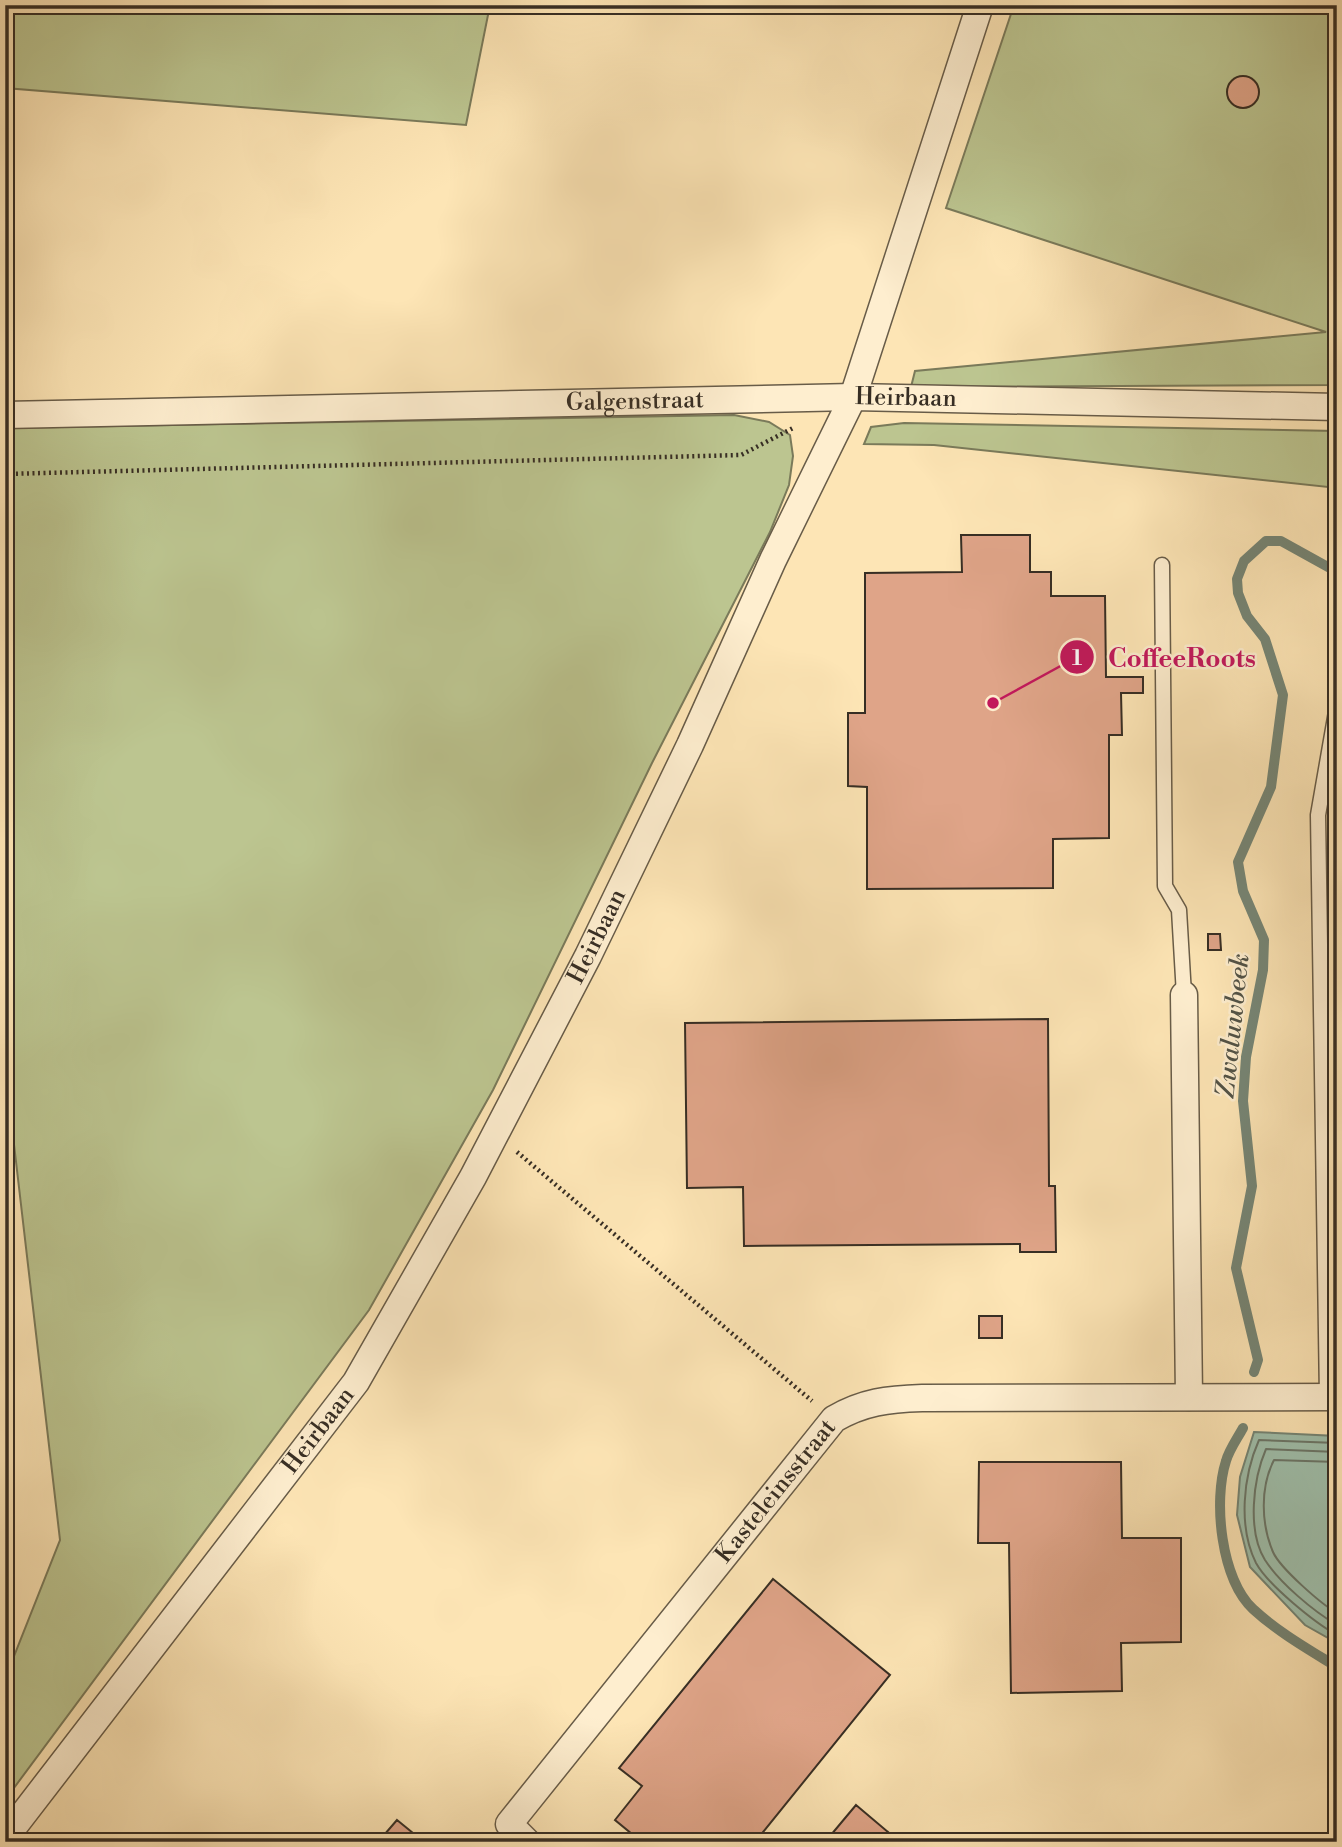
<svg xmlns="http://www.w3.org/2000/svg" width="1342" height="1847" font-family="'Libre Bodoni',serif">
<style>
.green{fill:#bcc590;stroke:#7a7a5a;stroke-width:2}
.water{fill:#9fbfab;stroke:#758575;stroke-width:2}
.lines{fill:none;stroke-linecap:round;stroke-linejoin:round}
.shore{stroke:#6b7668;stroke-width:2}
.stream{stroke:#758575;stroke-width:10}
.building{fill:#dfa488;stroke:#372e24;stroke-width:2}
.lane-casing{stroke:#685c48;stroke-width:17}
.street-casing{stroke:#685c48;stroke-width:29}
.path{stroke:#372e24;stroke-width:4.5;stroke-dasharray:2 3.5;stroke-linecap:butt}
.lane{stroke:#feeecf;stroke-width:14}
.street{stroke:#feeecf;stroke-width:26}
.labels{text-anchor:middle;dominant-baseline:central;stroke-width:5;stroke-linejoin:round;paint-order:stroke}
.street-label{font-size:24px;fill:#372e24;stroke:#feeecf}
.water-label{font-size:26px;font-style:italic;fill:#515246;stroke:#feeecf}
.leader{fill:none;stroke:#c2185b;stroke-width:2.5}
.callout-dot{fill:#c2185b;stroke:#feeecf;stroke-width:2.5}
.mark-label{font-size:21px;text-anchor:middle;font-weight:bold;fill:#fff}
.callout-label{font-size:26px;text-anchor:middle;font-weight:bold;fill:#c2185b;stroke:#feeecf;stroke-width:5;stroke-linejoin:round;paint-order:stroke}
</style>
<rect width="100%" height="100%" fill="#fde5b5"/>
<filter id="stains"><feTurbulence type="fractalNoise" baseFrequency=".00286" numOctaves="4"/><feColorMatrix values="0 0 0 0 .2 0 0 0 0 .09 0 0 0 0 .02 0 0 0 .5 -.17"/></filter>
<radialGradient id="worn" r=".72"><stop offset=".6" stop-color="#630" stop-opacity="0"/><stop offset="1" stop-color="#630" stop-opacity=".3"/></radialGradient>
<path class="green" d="M 5,5 L 490,5 L 466,125 L 5,88 Z
M 1014,5 L 1337,5 L 1337,385 L 911,387 L 915,371 L 1326,332 L 946,208 Z
M 734,415 L 769,422 L 790,435 L 793,456 L 789,485 L 770,532 L 652,763 L 493,1090 L 369,1310 L 5,1800 L 5,1679 L 60,1540 L 5,1067 L 5,428 Z
M 904,423 L 1337,431 L 1337,488 L 934,445 L 864,444 L 871,427 Z"/>
<path class="water" d="M 1254,1432 L 1337,1436 L 1337,1643 L 1305,1625 L 1250,1567 L 1237,1515 L 1240,1477 Z"/>
<g class="lines">
<path class="shore" d="M 1337,1443 L 1259,1440 C 1243,1476 1238,1527 1256,1563 C 1268,1585 1315,1623 1337,1635
M 1337,1452 L 1266,1449 C 1253,1479 1247,1531 1265,1560 C 1280,1583 1313,1611 1337,1625
M 1337,1462 L 1274,1460 C 1260,1487 1261,1524 1273,1552 C 1280,1568 1321,1604 1337,1613"/>
<path class="stream" d="M 1254,1372 L 1258,1360 L 1236,1268 L 1252,1186 L 1243,1101 L 1246,1057 L 1263,970 L 1264,940 L 1243,891 L 1238,862 L 1271,787 L 1283,695 L 1265,639 L 1247,616 L 1238,593 L 1237,579 L 1244,561 L 1266,541 L 1281,541 L 1337,572
M 1243,1428 C 1237,1439 1229,1450 1226,1461 C 1213,1501 1221,1579 1253,1609 C 1278,1632 1308,1649 1337,1667"/>
</g>
<path class="building" d="M1227 92a16 16 0 1 1 32 0a16 16 0 1 1-32 0Z
M 961,535 L 1030,535 L 1030,572 L 1051,572 L 1051,596 L 1105,596 L 1106,677 L 1143,677 L 1143,693 L 1121,693 L 1122,735 L 1109,735 L 1109,838 L 1053,839 L 1053,888 L 867,889 L 867,787 L 848,786 L 848,713 L 865,713 L 865,573 L 962,572 Z
M 1208,934 L 1220,934 L 1221,950 L 1208,950 Z
M 1048,1019 L 1049,1186 L 1055,1186 L 1056,1252 L 1020,1252 L 1020,1244 L 744,1246 L 743,1187 L 687,1188 L 685,1023 Z
M 979,1316 L 1002,1316 L 1002,1338 L 979,1338 Z
M 979,1462 L 1121,1462 L 1122,1538 L 1181,1538 L 1181,1642 L 1121,1643 L 1122,1691 L 1011,1693 L 1009,1543 L 978,1543 Z
M 773,1579 L 890,1675 L 755,1842 L 636,1842 L 638,1839 L 615,1820 L 642,1786 L 619,1768 Z
M 856,1805 L 888,1832 L 879,1842 L 825,1842 Z
M 397,1820 L 424,1842 L 378,1842 Z
M 888,1832 L 899,1842 L 879,1842 Z"/>
<g class="lines">
<defs>
<path id="lane" d="M 1162,565 L 1165,886 L 1179,910 L 1184,995
M 1327,1397 L 1318,815 L 1337,706"/>
<g id="street">
<path id="s1" d="M 5,415 L 853,397 L 1337,407"/>
<path d="M 1184,995 L 1189,1397"/>
<path id="s2" d="M 5,1838 L 356,1382 L 473,1177 L 588,956 L 690,745 L 773,560 L 853,397 L 980,5"/>
<path id="s3" d="M 527,1842 L 509,1824 L 834,1419 C 863,1402 888,1399 922,1398 L 1337,1397"/>
</g>
</defs>
<use href="#lane" class="lane-casing"/>
<use href="#street" class="street-casing"/>
<path class="path" d="M 5,474 L 741,455 L 793,428
M 517,1152 L 812,1401"/>
<use href="#lane" class="lane"/>
<use href="#street" class="street"/>
</g>
<g class="labels">
<g class="street-label">
<text stroke="none"><textPath href="#s1" startOffset="630">Galgenstraat</textPath></text>
<text stroke="none"><textPath href="#s1" startOffset="901">Heirbaan</textPath></text>
<text stroke="none"><textPath href="#s2" startOffset="1082">Heirbaan</textPath></text>
<text stroke="none"><textPath href="#s2" startOffset="514">Heirbaan</textPath></text>
<text stroke="none"><textPath href="#s3" startOffset="452">Kasteleinsstraat</textPath></text>
</g>
<g class="water-label">
<text transform="translate(1233 1026) rotate(-84)">Zwaluwbeek</text>
</g>
</g>
<path class="leader" d="M993 703L1077 657"/>
<g class="callout-dot">
<circle cx="993" cy="703" r="7"/>
<circle cx="1077" cy="657" r="18"/>
</g>
<g class="mark-label">
<text x="1077" y="665">1</text>
</g>
<g class="callout-label">
<text x="1182" y="667">CoffeeRoots</text>
</g>
<rect width="1342" height="1847" fill="none" stroke="#fde5b5" stroke-width="28"/>
<rect x="7" y="7" width="1328" height="1833" fill="none" stroke="#372e24" stroke-width="3.5"/>
<rect x="14" y="14" width="1314" height="1819" fill="none" stroke="#372e24" stroke-width="2"/>
<rect width="100%" height="100%" filter="url(#stains)"/>
<rect width="100%" height="100%" fill="url(#worn)"/>
</svg>
